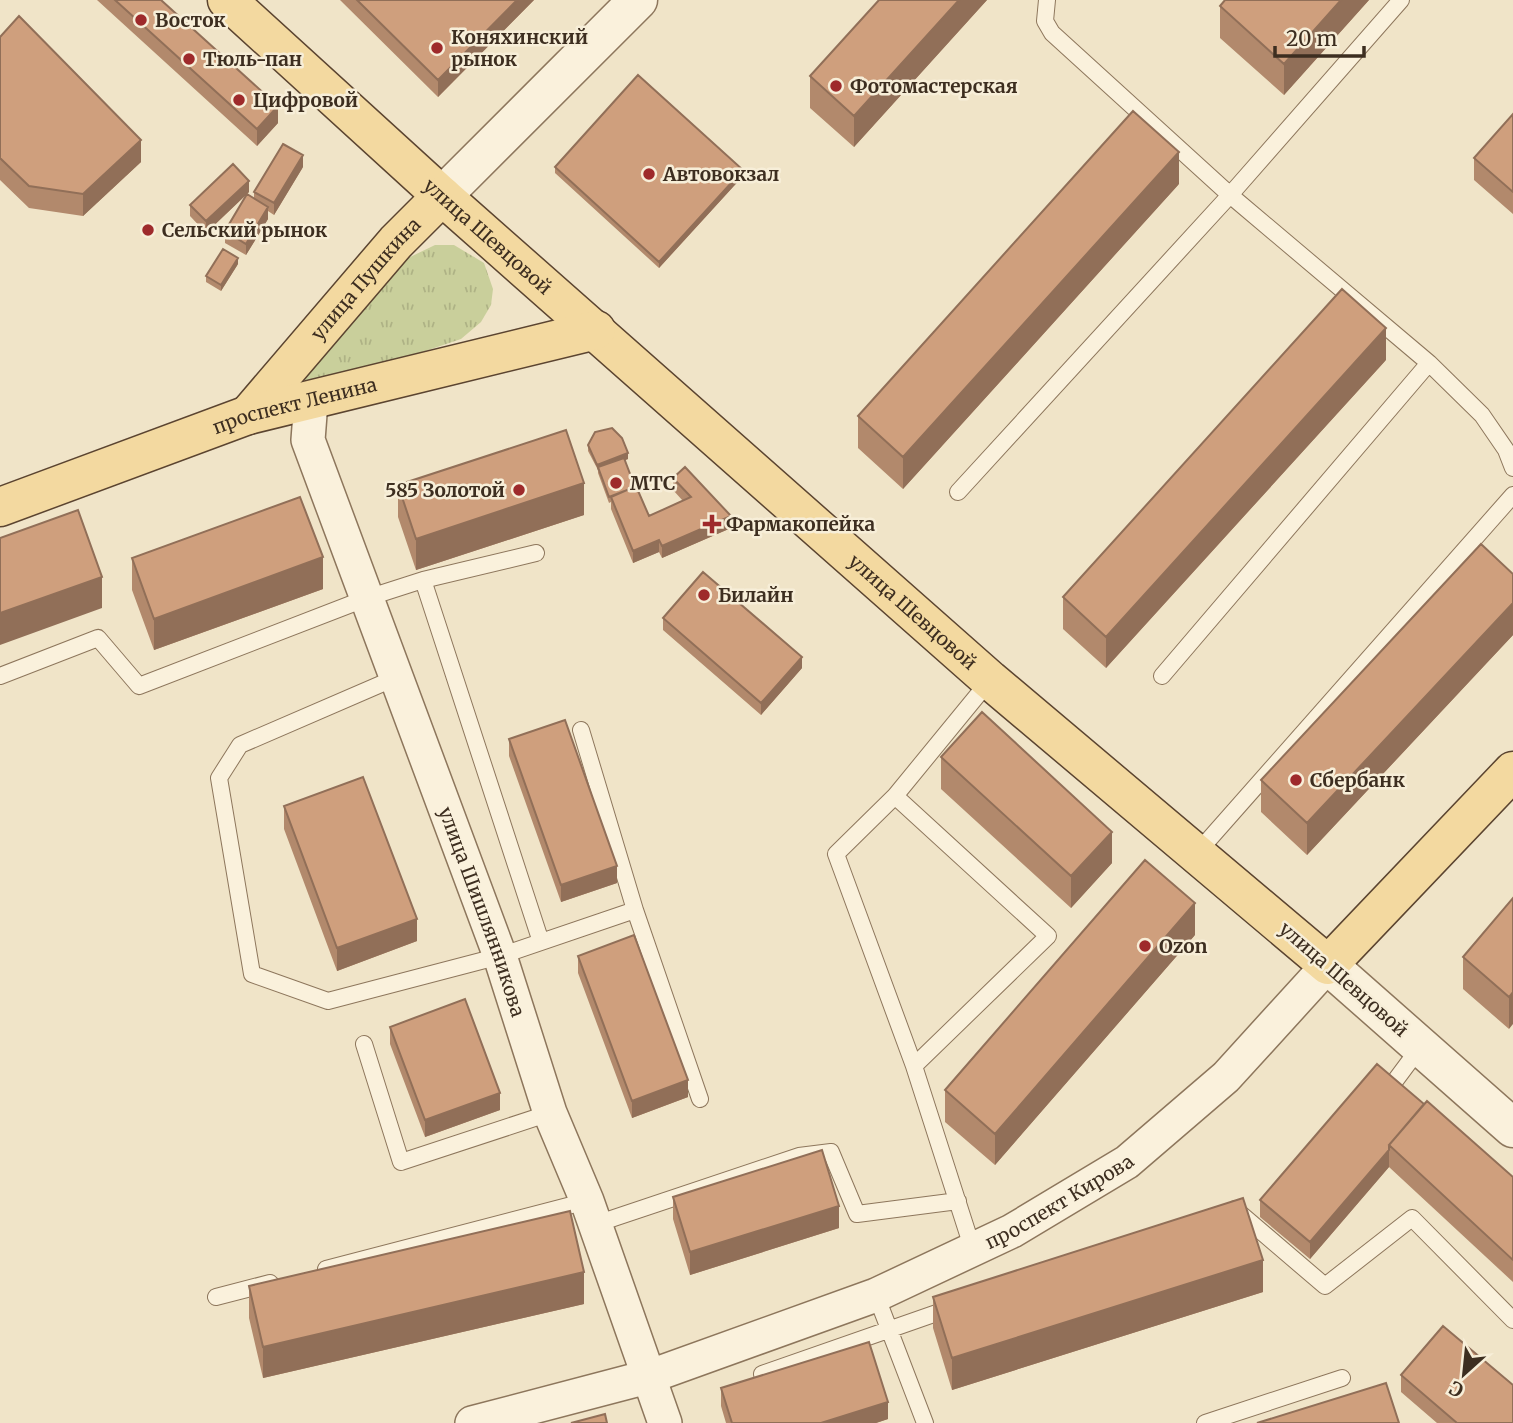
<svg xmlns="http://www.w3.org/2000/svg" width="1513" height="1423" font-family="Merriweather,serif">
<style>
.grass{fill:url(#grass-tufts)}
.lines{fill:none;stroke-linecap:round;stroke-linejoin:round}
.service-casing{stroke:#8d765c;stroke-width:18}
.minor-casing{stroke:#8d765c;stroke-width:36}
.tertiary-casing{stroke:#8d765c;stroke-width:41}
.primary-casing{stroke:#5b4430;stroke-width:41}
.service{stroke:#faf1dc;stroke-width:16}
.minor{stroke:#faf1dc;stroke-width:33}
.tertiary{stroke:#faf1dc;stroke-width:38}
.primary{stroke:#f3d9a0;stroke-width:38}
.wall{fill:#b2896c}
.shaded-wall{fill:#916f58}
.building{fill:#cf9f7d;stroke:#916f58;stroke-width:2}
.poi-dot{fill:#9e2a2b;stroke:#f7eed8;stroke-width:2.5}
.labels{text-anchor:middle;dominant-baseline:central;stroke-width:5;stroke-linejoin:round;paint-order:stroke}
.poi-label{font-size:19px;font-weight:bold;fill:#3d2e20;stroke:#f7eed8;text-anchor:start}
.street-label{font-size:19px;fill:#3d2e20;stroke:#f7eed8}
</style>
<defs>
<pattern id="grass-tufts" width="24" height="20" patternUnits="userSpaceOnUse" patternTransform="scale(1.75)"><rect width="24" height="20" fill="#c9cf9b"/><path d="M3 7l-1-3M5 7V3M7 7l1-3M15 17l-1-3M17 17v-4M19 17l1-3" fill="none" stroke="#aeb285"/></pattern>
</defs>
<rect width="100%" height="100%" fill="#f0e4c8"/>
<path class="grass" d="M 435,245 L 454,245 L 484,263 L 493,289 L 491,305 L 481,322 L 461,339 L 327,384 L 310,386 L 304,379 L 406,259 Z"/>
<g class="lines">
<defs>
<path id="service" d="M 1047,0 L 1045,21 L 1052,33 L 1230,195 L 1429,363 L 1482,415 L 1506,450 L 1513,468
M 958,492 L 1230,195 L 1401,0
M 423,580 L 541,942
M 0,676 L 98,638 L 139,686 L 367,598 L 423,580 L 536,553
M 1162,676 L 1429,363
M 395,678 L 240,745 L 219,778 L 252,974 L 328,1001 L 500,956 L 635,910 L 700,1099
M 581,730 L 635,910
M 895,796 L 1048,936 L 914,1066
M 1197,853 L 1513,495
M 364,1044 L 401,1162 L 550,1113
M 1383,1097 L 1421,1046
M 1235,1209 L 1325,1286 L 1412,1218 L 1513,1320
M 596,1224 L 799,1156 L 831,1152 L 857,1214 L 958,1201
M 973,1250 L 914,1066 L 836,854 L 895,796 L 990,680
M 326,1269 L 587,1201
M 876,1295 L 925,1423
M 216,1297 L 270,1283
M 762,1374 L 951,1308
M 1205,1423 L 1342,1378"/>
<g id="minor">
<path id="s1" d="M 311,401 L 308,440 L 500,956 L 550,1113 L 587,1201 L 665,1423"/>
<path id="s2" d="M 472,1423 L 651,1376 L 876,1295 L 1012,1231 L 1127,1162 L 1226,1077 L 1328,965"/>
</g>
<path id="tertiary" d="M 442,196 L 638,0
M 1328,965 L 1513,1128"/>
<g id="primary">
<path id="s3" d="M 227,0 L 442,196 L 990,680 L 1328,965 L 1513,771"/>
<path id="s4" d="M 248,415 L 396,242 L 442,196"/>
<path id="s5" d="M 0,507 L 248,415 L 596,330"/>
</g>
</defs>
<use href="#service" class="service-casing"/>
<use href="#minor" class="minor-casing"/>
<use href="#tertiary" class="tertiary-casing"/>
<use href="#primary" class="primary-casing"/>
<use href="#service" class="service"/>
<use href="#minor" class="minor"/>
<use href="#tertiary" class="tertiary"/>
<use href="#primary" class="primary"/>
</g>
<path class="wall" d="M 97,0 L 161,0 L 278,123 L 257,146 Z
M 340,0 L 534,0 L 438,97 Z
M 879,0 L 987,0 L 854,147 L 810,108 L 810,76 Z
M 1369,0 L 1284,95 L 1220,38 L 1220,6 Z
M 0,37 L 141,162 L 83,216 L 29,208 L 0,180 Z
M 1513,114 L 1513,214 L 1474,180 L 1474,158 Z
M 303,167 L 274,215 L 268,211 L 268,219 L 246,255 L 225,243 L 225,231 L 246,195 L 206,233 L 190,216 L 190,205 L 249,192 L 247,194 L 254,199 L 254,192 Z
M 555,167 L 743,176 L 659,268 L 555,173 Z
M 1179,184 L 903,489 L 858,448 L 858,416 Z
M 238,264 L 221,291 L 206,282 L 206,276 Z
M 1386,360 L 1106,668 L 1063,629 L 1063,597 Z
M 588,445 L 628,459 L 625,460 L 635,487 L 649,516 L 683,501 L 673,490 L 673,478 L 731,528 L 662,558 L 659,552 L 633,563 L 611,509 L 611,502 L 609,503 L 598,473 L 598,470 L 588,451 Z
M 398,485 L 584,515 L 416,570 L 398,517 Z
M 132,558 L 323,589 L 154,650 L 132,590 Z
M 1513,574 L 1513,635 L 1307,855 L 1261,812 L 1261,780 Z
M 663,618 L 802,668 L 761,715 L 663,630 Z
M 509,739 L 617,883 L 561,902 L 509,756 Z
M 941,757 L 1112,863 L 1071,908 L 941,789 Z
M 284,806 L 417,941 L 337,971 L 284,829 Z
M 1513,898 L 1509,1029 L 1463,989 L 1463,957 Z
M 1195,935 L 995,1165 L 945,1122 L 945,1090 Z
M 578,956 L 688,1097 L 632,1118 L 578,973 Z
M 390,1027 L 500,1110 L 425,1137 L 390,1044 Z
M 1424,1104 L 1513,1177 L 1513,1282 L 1389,1167 L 1310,1259 L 1260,1217 L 1260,1200 Z
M 673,1197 L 839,1228 L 690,1275 L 673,1219 Z
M 249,1286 L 584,1304 L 263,1378 L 249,1318 Z
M 1263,1292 L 952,1390 L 933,1328 L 933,1297 Z
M 1401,1375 L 1513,1423 L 1437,1423 L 1401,1392 Z
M 721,1388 L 888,1419 L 876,1423 L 726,1423 L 721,1406 Z"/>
<path class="shaded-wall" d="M 517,0 L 534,0 L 438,97 L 438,80 Z
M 959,0 L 987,0 L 854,147 L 854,116 Z
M 1341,0 L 1369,0 L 1284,95 L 1284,64 Z
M 278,106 L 278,123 L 257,146 L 257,129 Z
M 141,140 L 141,162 L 83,216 L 83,194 Z
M 1179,152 L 1179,184 L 903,489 L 903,457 Z
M 303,155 L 303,167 L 274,215 L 274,203 Z
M 743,170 L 743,176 L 659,268 L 659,262 Z
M 249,181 L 249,192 L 206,233 L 206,221 Z
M 268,207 L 268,219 L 246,255 L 246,244 Z
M 238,258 L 238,264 L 221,291 L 221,285 Z
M 1386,328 L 1386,360 L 1106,668 L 1106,637 Z
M 628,453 L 628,459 L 599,470 L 598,467 L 597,471 L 597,465 Z
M 584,483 L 584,515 L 416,570 L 416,539 Z
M 731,516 L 731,528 L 662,558 L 662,546 Z
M 659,540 L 659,552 L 633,563 L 633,551 Z
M 323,557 L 323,589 L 154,650 L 154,619 Z
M 102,577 L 102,608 L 0,645 L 0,613 Z
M 1513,603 L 1513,635 L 1307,855 L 1307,823 Z
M 802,657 L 802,668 L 761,715 L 761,703 Z
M 1112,832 L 1112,863 L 1071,908 L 1071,876 Z
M 617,866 L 617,883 L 561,902 L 561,885 Z
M 1195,903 L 1195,935 L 995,1165 L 995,1134 Z
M 417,919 L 417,941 L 337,971 L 337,948 Z
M 1513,992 L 1513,1024 L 1509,1029 L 1509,997 Z
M 688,1080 L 688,1097 L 632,1118 L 632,1101 Z
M 500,1093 L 500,1110 L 425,1137 L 425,1120 Z
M 1389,1150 L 1389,1167 L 1310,1259 L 1310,1242 Z
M 839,1206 L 839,1228 L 690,1275 L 690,1252 Z
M 1263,1260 L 1263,1292 L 952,1390 L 952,1358 Z
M 584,1272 L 584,1304 L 263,1378 L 263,1347 Z
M 888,1402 L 888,1419 L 876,1423 L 821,1423 Z"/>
<path class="building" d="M 115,0 L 161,0 L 278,106 L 257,129 Z
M 357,0 L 517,0 L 438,80 Z
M 879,0 L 959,0 L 854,116 L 810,76 Z
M 1225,0 L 1341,0 L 1284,64 L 1220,6 Z
M 19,16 L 141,140 L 83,194 L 29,186 L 0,158 L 0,37 Z
M 638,75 L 743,170 L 659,262 L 555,167 Z
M 1133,111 L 1179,152 L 903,457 L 858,416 Z
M 1513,114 L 1513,192 L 1474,158 Z
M 283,144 L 303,155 L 274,203 L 254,192 Z
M 233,164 L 249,181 L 206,221 L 190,205 Z
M 247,194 L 268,207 L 246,244 L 225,231 Z
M 223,249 L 238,258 L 221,285 L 206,276 Z
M 1342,289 L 1386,328 L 1106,637 L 1063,597 Z
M 612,428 L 622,438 L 628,453 L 597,465 L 588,445 L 595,432 Z
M 566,430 L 584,483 L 416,539 L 398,485 Z
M 624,458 L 635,487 L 609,497 L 598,467 Z
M 685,467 L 731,516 L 662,546 L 659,540 L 633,551 L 611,497 L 636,486 L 649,516 L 691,497 L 673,478 Z
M 300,497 L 323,557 L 154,619 L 132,558 Z
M 78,510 L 102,577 L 0,613 L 0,538 Z
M 1481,544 L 1513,574 L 1513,603 L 1307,823 L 1261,780 Z
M 703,572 L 802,657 L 761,703 L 663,618 Z
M 982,712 L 1112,832 L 1071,876 L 941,757 Z
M 565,720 L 617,866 L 561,885 L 509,739 Z
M 363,777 L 417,919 L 337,948 L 284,806 Z
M 1145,860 L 1195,903 L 995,1134 L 945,1090 Z
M 1513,898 L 1513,992 L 1509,997 L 1463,957 Z
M 634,935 L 688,1080 L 632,1101 L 578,956 Z
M 465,999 L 500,1093 L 425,1120 L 390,1027 Z
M 1377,1064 L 1424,1104 L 1389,1145 L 1389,1150 L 1310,1242 L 1260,1200 Z
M 1427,1101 L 1513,1177 L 1513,1260 L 1389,1145 Z
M 822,1150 L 839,1206 L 690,1252 L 673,1197 Z
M 1243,1198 L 1263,1260 L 952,1358 L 933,1297 Z
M 570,1211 L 584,1272 L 263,1347 L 249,1286 Z
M 1443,1326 L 1513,1385 L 1513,1423 L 1457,1423 L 1401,1375 Z
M 869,1342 L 888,1402 L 821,1423 L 732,1423 L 721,1388 Z
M 1386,1383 L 1399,1423 L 1257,1423 Z
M 605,1414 L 607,1423 L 571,1423 Z"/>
<g class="poi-dot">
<circle cx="141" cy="20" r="7"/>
<circle cx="437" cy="48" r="7"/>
<circle cx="189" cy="59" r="7"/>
<circle cx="836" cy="86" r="7"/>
<circle cx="239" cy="100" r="7"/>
<circle cx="649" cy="174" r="7"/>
<circle cx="148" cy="230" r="7"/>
<circle cx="616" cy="483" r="7"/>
<circle cx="519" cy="490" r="7"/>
<path d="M708.5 513.5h7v7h7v7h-7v7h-7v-7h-7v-7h7z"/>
<circle cx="704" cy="595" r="7"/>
<circle cx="1296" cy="780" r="7"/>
<circle cx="1145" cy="946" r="7"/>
</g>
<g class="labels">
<g class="poi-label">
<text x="155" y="20">Восток</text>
<text x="451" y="37">Коняхинский<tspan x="451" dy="22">рынок</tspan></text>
<text x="203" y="59">Тюль-пан</text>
<text x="850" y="86">Фотомастерская</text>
<text x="253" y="100">Цифровой</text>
<text x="663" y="174">Автовокзал</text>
<text x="162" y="230">Сельский рынок</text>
<text x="630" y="483">МТС</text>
<text x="505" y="490" text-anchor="end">585 Золотой</text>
<text x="726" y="524">Фармакопейка</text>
<text x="718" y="595">Билайн</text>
<text x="1310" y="780">Сбербанк</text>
<text x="1159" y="946">Ozon</text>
</g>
<g class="street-label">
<text stroke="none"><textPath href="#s3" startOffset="352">улица Шевцовой</textPath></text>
<text stroke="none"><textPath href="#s4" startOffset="180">улица Пушкина</textPath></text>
<text stroke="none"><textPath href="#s5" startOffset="312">проспект Ленина</textPath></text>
<text stroke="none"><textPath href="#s3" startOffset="919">улица Шевцовой</textPath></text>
<text stroke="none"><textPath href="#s1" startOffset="542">улица Шишлянникова</textPath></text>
<text transform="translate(1344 979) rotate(41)">улица Шевцовой</text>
<text stroke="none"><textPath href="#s2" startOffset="630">проспект Кирова</textPath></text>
</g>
</g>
<g transform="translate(1464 1374) rotate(207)" stroke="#f7eed8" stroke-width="5" paint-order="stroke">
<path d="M0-5L12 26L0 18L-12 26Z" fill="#3d2e20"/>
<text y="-10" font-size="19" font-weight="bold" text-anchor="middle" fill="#3d2e20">С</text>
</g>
<path d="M1275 46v10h89v-10" fill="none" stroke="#3d2e20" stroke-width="3.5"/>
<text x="1286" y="46" font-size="21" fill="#3d2e20" stroke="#f7eed8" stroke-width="5" paint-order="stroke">20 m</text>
</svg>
